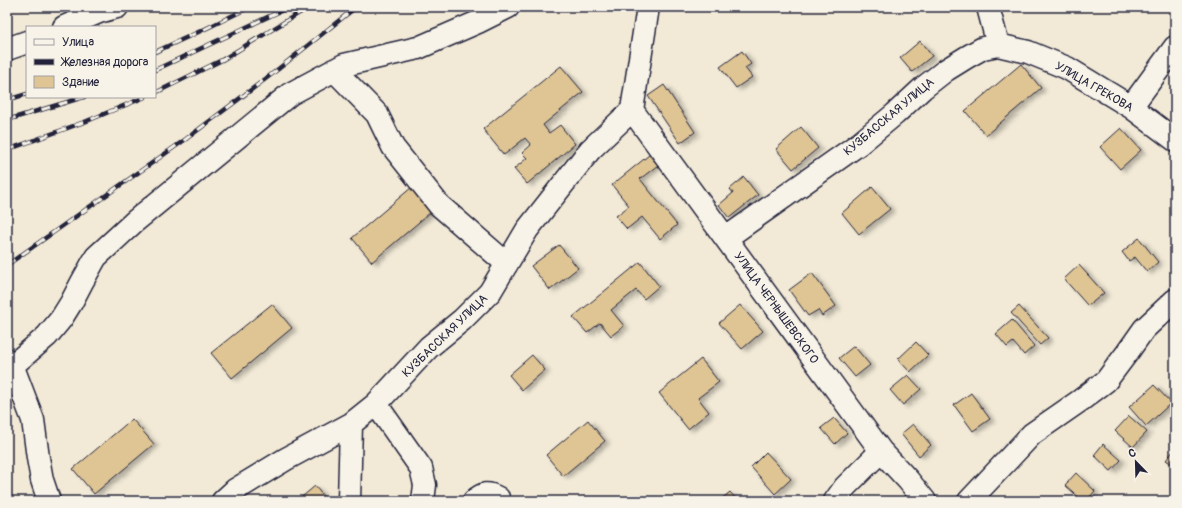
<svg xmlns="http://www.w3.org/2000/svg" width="1182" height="508" font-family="Pangolin,sans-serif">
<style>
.building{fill:#dfc594;stroke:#22223b;filter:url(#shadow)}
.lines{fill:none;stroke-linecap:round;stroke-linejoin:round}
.minor-casing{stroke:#22223b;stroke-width:25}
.minor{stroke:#f7f3e8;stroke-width:22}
.rail-casing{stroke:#22223b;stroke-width:4.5}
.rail{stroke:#f7f3e8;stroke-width:3;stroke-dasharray:9;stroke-linecap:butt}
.labels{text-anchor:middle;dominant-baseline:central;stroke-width:3;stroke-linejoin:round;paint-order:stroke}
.street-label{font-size:12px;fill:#22223b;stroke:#f7f3e8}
</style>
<defs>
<filter id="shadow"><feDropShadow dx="4.5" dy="2.5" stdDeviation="2" flood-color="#0004"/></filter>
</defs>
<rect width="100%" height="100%" fill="#f2ead7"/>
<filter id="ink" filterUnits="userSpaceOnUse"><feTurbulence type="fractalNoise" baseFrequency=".025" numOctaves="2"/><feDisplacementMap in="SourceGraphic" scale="8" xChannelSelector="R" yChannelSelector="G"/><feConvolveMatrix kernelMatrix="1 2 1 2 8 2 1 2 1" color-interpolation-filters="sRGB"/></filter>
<g filter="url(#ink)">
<path class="building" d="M 920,41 L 932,56 L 912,72 L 900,58 Z
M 742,51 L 751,64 L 745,68 L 752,77 L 736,88 L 720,67 Z
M 1021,64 L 1041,88 L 986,135 L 965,111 Z
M 561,66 L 583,92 L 543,125 L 549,133 L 560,125 L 575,144 L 527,184 L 514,169 L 527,158 L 522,153 L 531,145 L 525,138 L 504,155 L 483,129 Z
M 664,85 L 695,132 L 680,143 L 648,96 Z
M 801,127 L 818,148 L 793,169 L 776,149 Z
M 1121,128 L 1141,150 L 1120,169 L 1100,147 Z
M 649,155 L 658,165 L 640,179 L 677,225 L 660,239 L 642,217 L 627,229 L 616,216 L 629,206 L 612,185 Z
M 744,177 L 758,195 L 729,218 L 719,205 L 733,193 L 730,189 Z
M 412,187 L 432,211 L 372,262 L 352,238 Z
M 872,187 L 890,209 L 859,234 L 842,213 Z
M 1139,238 L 1158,262 L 1147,272 L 1135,257 L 1129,261 L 1122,252 Z
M 559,245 L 578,268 L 550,290 L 531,266 Z
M 640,262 L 659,286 L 644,299 L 636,290 L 611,310 L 624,326 L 611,336 L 600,323 L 587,333 L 573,317 Z
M 1079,265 L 1104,293 L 1088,306 L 1064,279 Z
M 812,273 L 836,306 L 822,316 L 818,310 L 808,316 L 789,290 Z
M 272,304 L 292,328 L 232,378 L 211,353 Z
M 740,305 L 763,331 L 742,349 L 719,323 Z
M 1019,306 L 1048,338 L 1040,345 L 1011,313 Z
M 1012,320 L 1034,346 L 1024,355 L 1013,342 L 1007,347 L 996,334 Z
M 916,342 L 928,355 L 910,372 L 898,359 Z
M 854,346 L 870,365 L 855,377 L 839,358 Z
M 532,355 L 545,370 L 522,390 L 509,375 Z
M 701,359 L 719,382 L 698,398 L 709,412 L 688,429 L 659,393 Z
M 908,375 L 921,389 L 903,405 L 890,390 Z
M 1154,385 L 1171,403 L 1146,426 L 1129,407 Z
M 971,393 L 990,419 L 973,431 L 954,405 Z
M 1129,416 L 1147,432 L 1133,447 L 1115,431 Z
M 834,418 L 847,433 L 835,444 L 821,428 Z
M 132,419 L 154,444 L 94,494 L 73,469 Z
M 588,420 L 605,441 L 563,476 L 546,455 Z
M 913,424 L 931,445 L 919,456 L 901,434 Z
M 1103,444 L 1121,460 L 1111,471 L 1094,455 Z
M 1174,450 L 1175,450 L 1175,466 L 1166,460 Z
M 766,452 L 791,479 L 775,494 L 751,467 Z
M 1076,473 L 1095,491 L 1086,501 L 1083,501 L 1065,485 Z
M 315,486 L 327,501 L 297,501 Z
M 730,492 L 738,501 L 719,501 Z"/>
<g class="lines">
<defs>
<path id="minor" d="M 988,7 L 998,45
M 64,27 L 99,12 L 117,7
M 7,49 L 27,42
M 334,70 L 377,114 L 393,147 L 439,205 L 507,264
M 1131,107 L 1175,47
M 632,110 L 881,451 L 908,480 L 925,501
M 726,238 L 859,144 L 895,114 L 923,88 L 946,70 L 967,57 L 983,48 L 998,45 L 1028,52 L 1067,68 L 1131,107 L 1175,140
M 7,360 L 14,370 L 33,420 L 38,458 L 42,480 L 49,501
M 12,366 L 47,336 L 61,319 L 71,303 L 82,282 L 96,257 L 134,222 L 290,94 L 344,65 L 418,48 L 478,22 L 508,7
M 376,404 L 421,468 L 425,485 L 423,501
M 223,501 L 235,490 L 286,459 L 351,424 L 376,404 L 429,347 L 462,320 L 490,292 L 527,230 L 590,150 L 632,110 L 648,7
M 349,501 L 351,424
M 474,501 C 483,493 488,492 498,498 L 498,501
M 835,501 L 845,487 L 881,451
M 969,501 L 1032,434 L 1081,400 L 1106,381 L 1127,353 L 1144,329 L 1175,300"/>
</defs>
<use href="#minor" class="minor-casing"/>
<use href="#minor" class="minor"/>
<defs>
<path id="rail" d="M 155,52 L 205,29 L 250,7
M 155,70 L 289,7
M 155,93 L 222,60 L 309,7
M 7,100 L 27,94
M 7,120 L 84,97
M 7,150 L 87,121 L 145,97
M 7,265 L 186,139 L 272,74 L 356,7"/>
</defs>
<use href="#rail" class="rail-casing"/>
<use href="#rail" class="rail"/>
</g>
</g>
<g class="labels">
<g class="street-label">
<text transform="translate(1094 87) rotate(30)">УЛИЦА ГРЕКОВА</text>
<text transform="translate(889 117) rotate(-40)">КУЗБАССКАЯ УЛИЦА</text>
<text transform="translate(776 308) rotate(54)">УЛИЦА ЧЕРНЫШЕВСКОГО</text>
<text transform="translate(445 336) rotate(-44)">КУЗБАССКАЯ УЛИЦА</text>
</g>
</g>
<rect width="1182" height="508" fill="none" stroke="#f7f3e8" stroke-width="24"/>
<rect x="12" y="12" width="1158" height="484" fill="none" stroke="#22223b" stroke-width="1.5" filter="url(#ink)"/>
<rect x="26" y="26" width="130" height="72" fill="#f7f3e8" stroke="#a29fa3"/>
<rect x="34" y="39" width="20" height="6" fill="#f7f3e8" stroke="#a29fa3"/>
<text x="62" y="46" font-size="12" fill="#22223b">Улица</text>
<rect x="34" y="59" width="20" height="6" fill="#22223b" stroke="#a29fa3"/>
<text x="62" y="66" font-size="12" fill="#22223b">Железная дорога</text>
<rect x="34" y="76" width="20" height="12" fill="#dfc594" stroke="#a29fa3"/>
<text x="62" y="86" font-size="12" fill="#22223b">Здание</text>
<g transform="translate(1136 462) rotate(337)" stroke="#f7f3e8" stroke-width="3" paint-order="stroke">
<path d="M0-3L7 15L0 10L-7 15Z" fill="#22223b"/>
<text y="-6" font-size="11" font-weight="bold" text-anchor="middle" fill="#22223b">С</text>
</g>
</svg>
